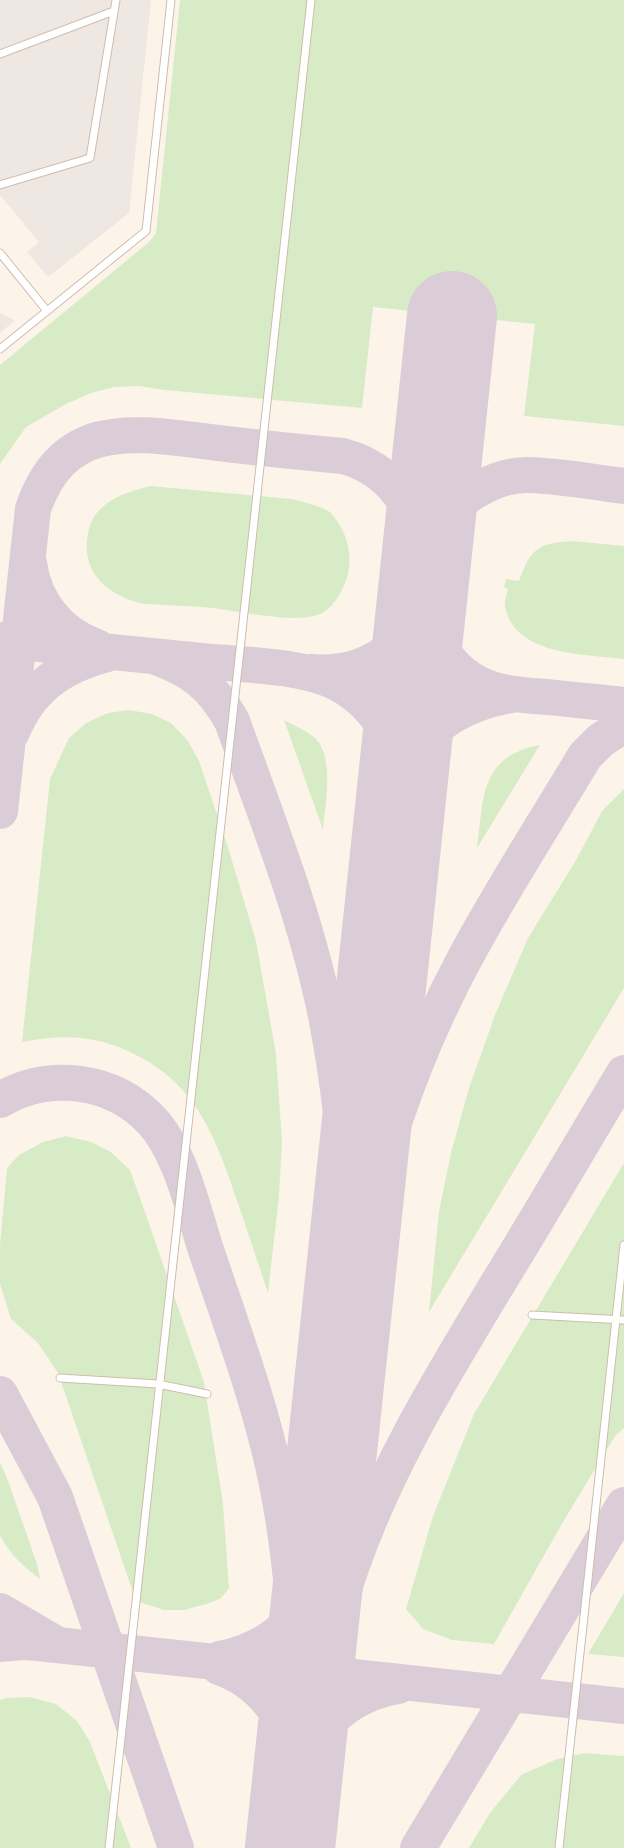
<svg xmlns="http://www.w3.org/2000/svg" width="624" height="1848" font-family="Commissioner,sans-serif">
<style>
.industrial{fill:#eee7e2}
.green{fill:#d7ecc6}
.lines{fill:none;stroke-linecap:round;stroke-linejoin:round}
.taxiway{stroke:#dacdd8;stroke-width:36}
.runway{stroke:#dacdd8;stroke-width:90}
.service-casing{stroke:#d0bcad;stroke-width:9}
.service{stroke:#fff;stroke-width:7}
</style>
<rect width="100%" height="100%" fill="#fdf4e9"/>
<path class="industrial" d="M 0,0 L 151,0 L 129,213 L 48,277 L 27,252 L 39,242 L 0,195 Z
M 0,313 L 15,320 L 0,333 Z"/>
<path class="green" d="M 180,0 L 624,0 L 624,426 L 524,416 L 535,324 L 373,307 L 362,408 L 164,390 L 139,386 L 114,387 L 91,393 L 66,404 L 26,427 L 0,464 L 0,365 L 149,242 L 156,233 Z
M 151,486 L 291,499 C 304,502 318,505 330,512 C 333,515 336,520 339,524 C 352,544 353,571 341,592 C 336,601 329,610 320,614 C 297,624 245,612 219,609 C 200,606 181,606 163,605 C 155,604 147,605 140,603 C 103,593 79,569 89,529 C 96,501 126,492 151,486 Z
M 573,541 L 624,546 L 624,659 C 586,654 515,656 505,607 C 504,602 507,594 508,589 L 504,587 L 506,579 L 519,581 C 531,548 538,543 573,541 Z
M 129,710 L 152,714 L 171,723 L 188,741 L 199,761 L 227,844 L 256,941 L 276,1054 L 282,1141 L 279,1196 L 268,1293 C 258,1263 248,1233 238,1203 C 217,1141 198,1086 136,1055 C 96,1035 65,1034 22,1042 L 50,779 L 69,738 L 86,723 L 108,713 Z
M 284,720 C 295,726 306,730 315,738 C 335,757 325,805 323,830 Z
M 540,745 L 477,848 C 484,797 479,757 540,745 Z
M 624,789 L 624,988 L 429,1312 L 439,1211 L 451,1153 L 469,1088 L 495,1015 L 528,938 L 575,862 L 602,811 Z
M 66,1136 L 91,1142 L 111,1152 L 130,1170 L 139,1195 L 204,1382 L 223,1504 L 229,1588 L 221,1598 L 210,1603 L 184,1610 L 164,1610 L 136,1601 L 58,1373 L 38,1343 L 11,1319 L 0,1284 L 0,1245 L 7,1168 L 19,1155 L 43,1142 Z
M 624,1163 L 624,1428 L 615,1436 L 563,1522 L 494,1644 L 452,1640 L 423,1629 L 406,1609 L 433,1516 L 474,1414 Z
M 0,1462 L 7,1478 L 37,1564 L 40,1579 C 24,1567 9,1554 0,1535 Z
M 624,1593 L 624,1657 L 588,1654 Z
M 30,1697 L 56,1704 L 77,1721 L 90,1742 L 131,1848 L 0,1848 L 0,1700 L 7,1698 Z
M 585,1753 L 624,1756 L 624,1848 L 469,1848 L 490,1813 L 521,1775 L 557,1759 Z"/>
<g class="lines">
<path class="taxiway" d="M 426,557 C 430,545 435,533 442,522 C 458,496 498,474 529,475 C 561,476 593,482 624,486
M 29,563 C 34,602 59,634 97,647
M 424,594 C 429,639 451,679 498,691 C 514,695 531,696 548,697 C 573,700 598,702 624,705
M 0,640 C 71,648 141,655 212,662 C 250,665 305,666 339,684 C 380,706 401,748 402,793
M 153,656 C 191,669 212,685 232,721 C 267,819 307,918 327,1021 C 339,1084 346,1149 349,1213 C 350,1242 348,1271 348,1300
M 311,672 C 367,676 408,648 424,594
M 12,732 C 30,688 61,666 107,654
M 402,791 C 407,776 412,759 421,745 C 441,714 482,699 517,694
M 0,811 L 33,509 C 65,415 140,434 218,443 C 260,448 301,452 343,456 C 394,470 414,508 426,557
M 0,1100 C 49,1071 113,1079 152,1121 C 180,1151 193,1209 205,1247 C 231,1325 261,1404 277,1484 C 294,1569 297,1653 301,1739
M 361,1242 C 383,1143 417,1047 465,958 C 502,889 545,823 585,756 L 601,740 L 624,725
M 0,1394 L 55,1497 L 176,1848
M 0,1611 L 53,1642
M 0,1644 L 22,1642 L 38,1643 L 624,1706
M 220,1659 C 273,1649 305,1617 320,1566
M 219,1667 C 259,1681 283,1712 295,1752
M 308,1752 C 325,1716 359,1692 398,1686
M 298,1779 C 312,1707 327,1635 352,1565 C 386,1468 439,1381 492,1293 C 537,1220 580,1146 624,1073
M 418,1848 L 624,1505"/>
<path class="runway" d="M 290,1848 L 452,316"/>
<defs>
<path id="service" d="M 0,54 L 114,11
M 0,185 L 90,158 L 116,0
M 0,253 L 47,311
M 0,349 L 146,231 L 171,0
M 532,1315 L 624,1320
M 60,1378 L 158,1384 L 207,1394
M 109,1848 L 311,0
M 559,1848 L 624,1245"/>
</defs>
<use href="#service" class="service-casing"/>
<use href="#service" class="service"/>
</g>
</svg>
